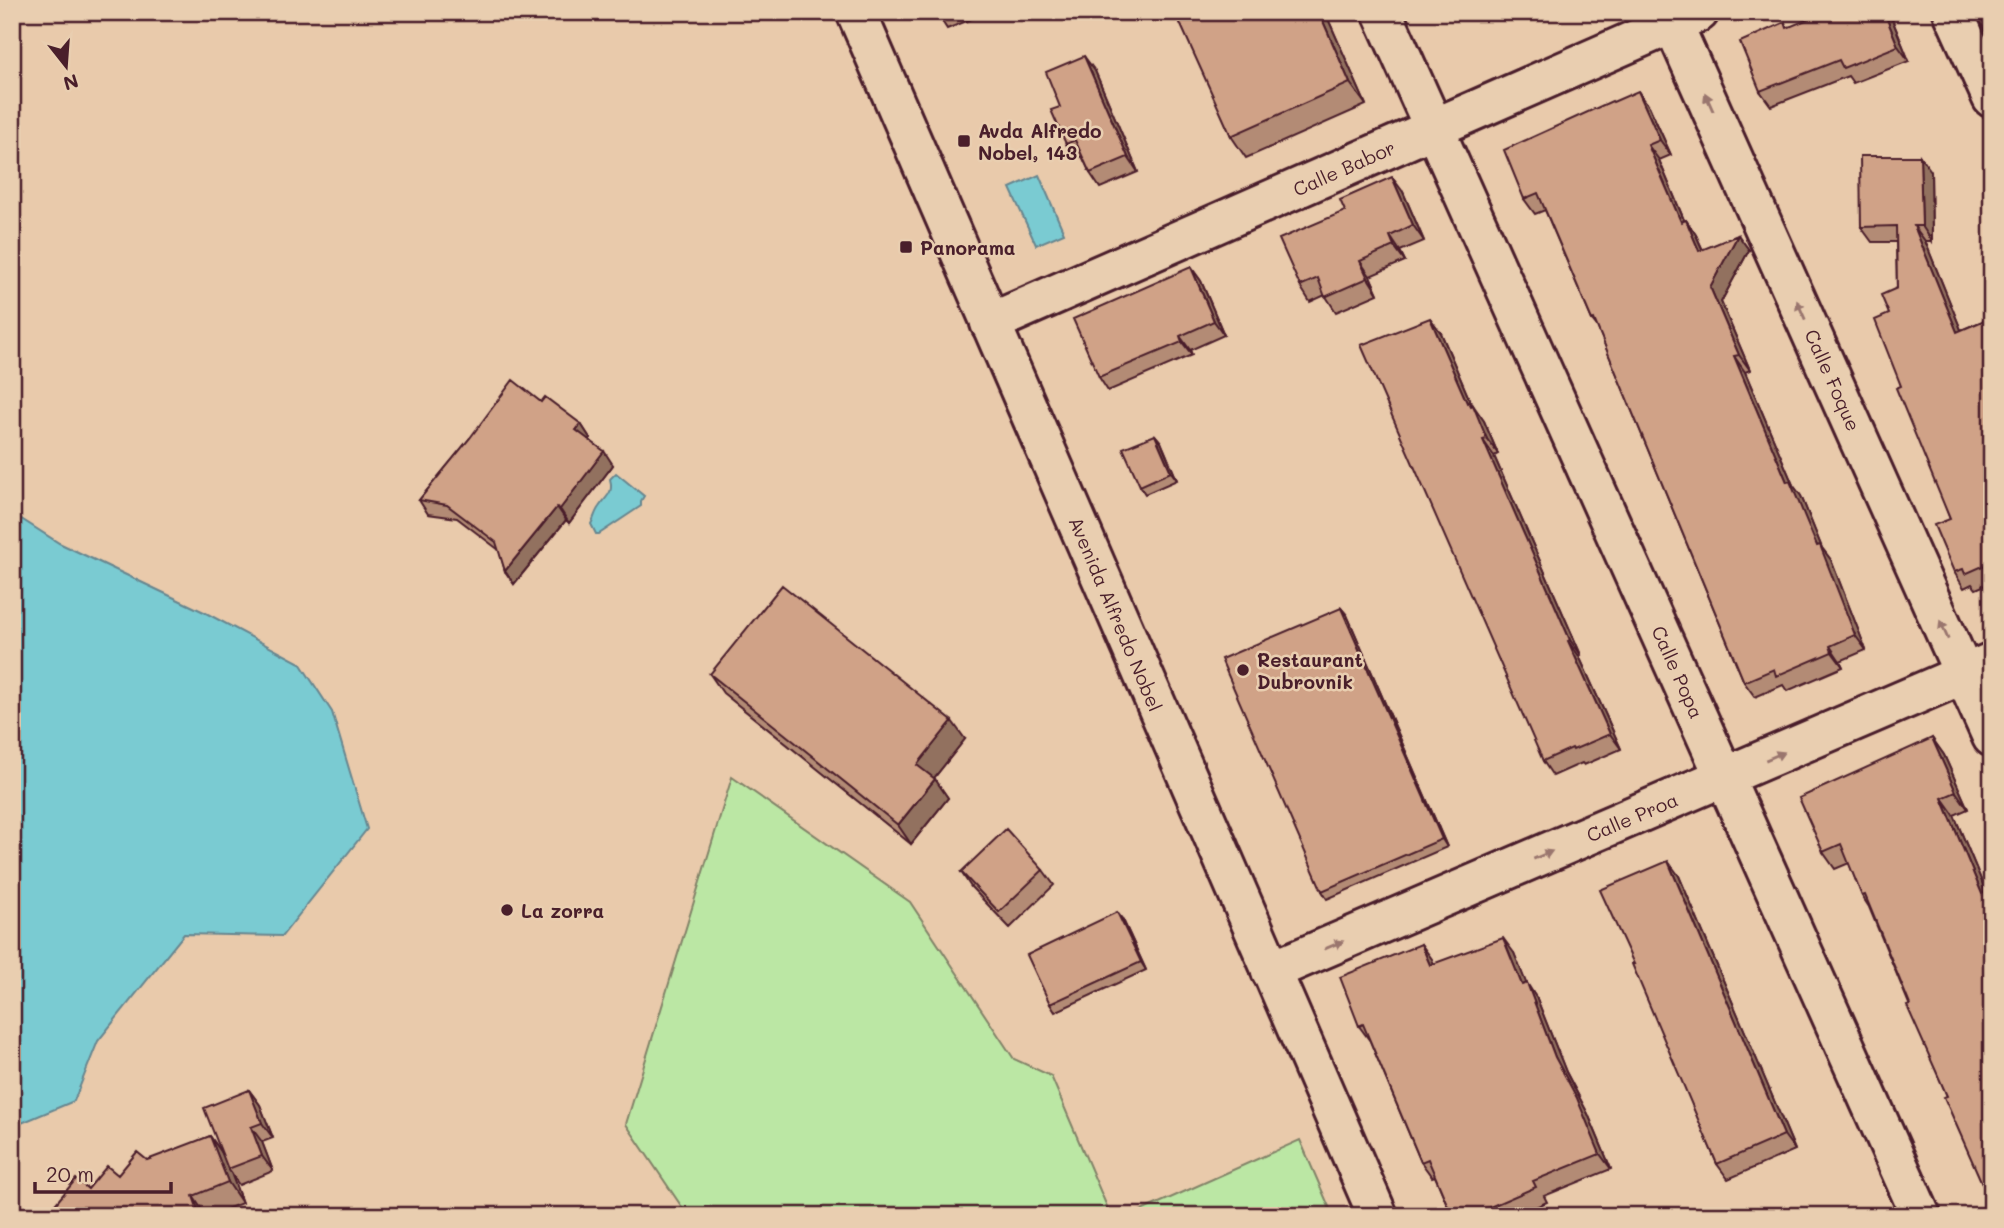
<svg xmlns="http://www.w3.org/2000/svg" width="2004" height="1228" font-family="Mali,sans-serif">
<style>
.green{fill:#bbe7a4;stroke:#828368;stroke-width:2}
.water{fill:#7acbd2;stroke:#67868f;stroke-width:2}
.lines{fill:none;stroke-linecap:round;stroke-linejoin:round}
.street-casing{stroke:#4a1f2b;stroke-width:44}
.secondary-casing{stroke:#4a1f2b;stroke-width:44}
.street{stroke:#e9ceb0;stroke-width:38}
.secondary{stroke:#e9ceb0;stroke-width:38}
.wall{fill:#b38b74;stroke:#4a1f2b;stroke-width:2}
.shaded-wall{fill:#92715e;stroke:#4a1f2b;stroke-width:2}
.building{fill:#d0a287;stroke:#4a1f2b;stroke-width:2}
.oneway{fill:#9a766e}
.poi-dot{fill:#4a1f2b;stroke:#e9ceb0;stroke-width:2.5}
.labels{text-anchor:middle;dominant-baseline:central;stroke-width:5;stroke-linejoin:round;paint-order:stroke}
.poi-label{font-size:19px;font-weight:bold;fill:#4a1f2b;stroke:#e9ceb0;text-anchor:start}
.street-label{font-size:19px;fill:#4a1f2b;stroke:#e9ceb0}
</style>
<rect width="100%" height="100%" fill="#e9caab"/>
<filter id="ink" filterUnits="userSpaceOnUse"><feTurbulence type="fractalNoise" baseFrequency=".0143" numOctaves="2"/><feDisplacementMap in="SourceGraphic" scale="14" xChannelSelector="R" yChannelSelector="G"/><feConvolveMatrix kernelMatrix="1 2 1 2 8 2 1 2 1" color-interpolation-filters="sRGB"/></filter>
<g filter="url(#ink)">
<path class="green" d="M 732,777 L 910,902 L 1014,1059 L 1051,1076 L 1111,1216 L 688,1216 L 626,1124 Z
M 1300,1140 L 1333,1216 L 1130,1216 Z"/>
<path class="water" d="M 1039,175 L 1064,233 L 1036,245 L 1010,188 Z
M 616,473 L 644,496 L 641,501 L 641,506 L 599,534 L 596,534 L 591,524 C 594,519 595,512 599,507 C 606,496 614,494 610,479 Z
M 12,513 L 59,543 L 204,612 L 300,663 L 332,712 L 367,829 L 282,936 L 184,934 L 98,1041 L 74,1101 L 12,1127 Z"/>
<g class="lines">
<defs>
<path id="street" d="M 1382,12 L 1921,1216
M 1953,12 L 1992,98
M 1673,24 L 1992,737
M 990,323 L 1699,12
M 1271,971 L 1992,662"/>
<path id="secondary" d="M 856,12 L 1378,1216"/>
</defs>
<use href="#street" class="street-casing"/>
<use href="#secondary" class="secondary-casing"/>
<use href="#street" class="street"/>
<use href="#secondary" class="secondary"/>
</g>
<path class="wall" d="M 936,12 L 989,12 L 947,29 Z
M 1179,12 L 1325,12 L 1366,105 L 1246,158 L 1231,136 Z
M 1889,12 L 1909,61 L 1853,83 L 1848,76 L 1771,106 L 1760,91 L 1788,27 Z
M 1095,71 L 1138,172 L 1100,188 L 1090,173 L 1082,156 L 1076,159 L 1066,144 L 1060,107 Z
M 1613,102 L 1649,106 L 1671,155 L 1659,160 L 1684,220 L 1686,220 L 1696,235 L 1703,250 L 1738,235 L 1749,250 L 1721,302 L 1750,370 L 1745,372 L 1793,485 L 1801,496 L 1822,548 L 1831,560 L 1866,650 L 1840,661 L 1843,667 L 1787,691 L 1783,685 L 1755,697 L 1744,682 L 1597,326 L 1592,320 L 1545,210 L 1535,214 L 1524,199 Z
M 1931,171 L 1932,241 L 1925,241 L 1961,330 L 1992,317 L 1992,582 L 1976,589 L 1972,584 L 1964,588 L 1954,572 L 1950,519 L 1901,386 L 1889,314 L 1897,288 L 1896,242 L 1872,242 L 1861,227 Z
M 1403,192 L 1424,241 L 1400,251 L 1405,261 L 1370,276 L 1378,294 L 1336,312 L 1325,295 L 1310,302 L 1300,286 Z
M 1191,267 L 1201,281 L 1224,335 L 1190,350 L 1192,355 L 1108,391 L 1099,377 Z
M 1430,318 L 1441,333 L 1472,406 L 1484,421 L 1498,454 L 1494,456 L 1581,655 L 1579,656 L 1621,749 L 1584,765 L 1582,763 L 1553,776 L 1543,761 Z
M 541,402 L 581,424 L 590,438 L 589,439 L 613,465 L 569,523 L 566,520 L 514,584 L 505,571 L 499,550 L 457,518 L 428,514 L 419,500 L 470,438 Z
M 1155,435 L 1161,442 L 1177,480 L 1145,494 L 1140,486 Z
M 1341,608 L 1347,615 L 1447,847 L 1327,899 L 1322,891 Z
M 710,674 L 965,739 L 934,778 L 948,798 L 911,844 L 723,693 Z
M 1932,738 L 1944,755 L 1968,809 L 1954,815 L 1989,899 L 1947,1096 L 1869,907 L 1862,896 L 1849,863 L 1835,869 L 1823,852 Z
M 1043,870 L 1054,885 L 1010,928 L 971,887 L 961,872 Z
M 1679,876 L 1795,1150 L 1728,1179 L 1717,1164 L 1634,964 Z
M 1123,920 L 1146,970 L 1055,1012 L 1050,1004 Z
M 1421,944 L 1434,964 L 1514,953 L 1526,984 L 1537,999 L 1566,1072 L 1588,1114 L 1611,1169 L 1544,1196 L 1547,1202 L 1515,1216 L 1452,1216 L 1435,1176 L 1432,1177 L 1421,1162 L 1370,1041 L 1359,1026 Z
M 249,1090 L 260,1105 L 273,1138 L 262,1142 L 273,1171 L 239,1185 L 231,1173 L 242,1203 L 209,1216 L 57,1216 L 52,1208 L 88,1189 L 118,1175 L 210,1136 L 221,1152 Z"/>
<path class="shaded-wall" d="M 1319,12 L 1325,12 L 1366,105 L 1350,83 Z
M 1884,12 L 1889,12 L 1909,61 L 1898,46 Z
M 1084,56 L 1095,71 L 1138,172 L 1128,157 Z
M 1638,91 L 1649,106 L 1671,155 L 1660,140 Z
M 1648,145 L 1659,160 L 1691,237 L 1681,222 Z
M 1920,156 L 1931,171 L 1932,241 L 1922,226 Z
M 1392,177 L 1403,192 L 1424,241 L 1413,225 Z
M 1686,220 L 1696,235 L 1710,267 L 1699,251 Z
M 1914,226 L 1925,241 L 1968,347 L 1957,332 Z
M 1738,235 L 1749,250 L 1721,302 L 1750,370 L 1739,355 L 1710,287 Z
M 1390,236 L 1400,251 L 1405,261 L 1394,246 Z
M 1360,261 L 1370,276 L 1378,294 L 1368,278 Z
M 1191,267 L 1201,281 L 1224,335 L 1214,321 Z
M 1430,318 L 1441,333 L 1473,408 L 1473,405 L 1484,421 L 1498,454 L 1487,439 L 1467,403 Z
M 1180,336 L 1190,350 L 1192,355 L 1182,342 Z
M 1734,356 L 1745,372 L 1793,485 L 1801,496 L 1822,548 L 1831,560 L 1866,650 L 1855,635 L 1817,546 L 1787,482 Z
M 581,424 L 590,438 L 586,443 L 576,430 Z
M 1155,435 L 1161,442 L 1177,480 L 1171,472 Z
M 1483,440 L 1494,456 L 1581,655 L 1570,640 Z
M 604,451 L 613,465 L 569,523 L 560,509 Z
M 557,507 L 566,520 L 514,584 L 505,571 Z
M 1341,608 L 1347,615 L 1447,847 L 1442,839 Z
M 1568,641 L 1579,656 L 1621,749 L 1610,734 Z
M 1830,646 L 1840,661 L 1843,667 L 1832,652 Z
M 952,721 L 965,739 L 930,783 L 917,765 Z
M 1932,738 L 1944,755 L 1968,809 L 1956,792 Z
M 935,779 L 948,798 L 911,844 L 898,825 Z
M 1942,798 L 1954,815 L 1989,899 L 1992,903 L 1992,911 L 1982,894 Z
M 1668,861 L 1679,876 L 1795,1150 L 1784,1135 Z
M 1117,912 L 1123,920 L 1146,970 L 1141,962 Z
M 1503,938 L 1514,953 L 1533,1000 L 1522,985 Z
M 1421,944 L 1432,959 L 1440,980 L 1430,965 Z
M 1527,983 L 1537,999 L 1566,1072 L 1588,1114 L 1611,1169 L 1600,1154 L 1555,1057 Z
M 249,1090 L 260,1105 L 273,1138 L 262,1123 Z
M 251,1127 L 262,1142 L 273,1171 L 262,1156 Z
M 210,1136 L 224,1156 L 228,1169 L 231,1173 L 242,1203 L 228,1182 Z
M 193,1196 L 206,1216 L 200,1216 Z"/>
<path class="building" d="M 1179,12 L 1319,12 L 1350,83 L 1231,136 L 1176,14 Z
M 1825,12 L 1884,12 L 1898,46 L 1843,68 L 1839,60 L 1760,91 L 1740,42 L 1785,22 L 1787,28 Z
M 1084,56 L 1128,157 L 1090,173 L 1075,140 L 1066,144 L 1051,110 L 1060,107 L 1046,72 Z
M 1638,91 L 1660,140 L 1648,145 L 1681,222 L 1686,220 L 1699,251 L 1738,235 L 1710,287 L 1739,355 L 1734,356 L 1787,482 L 1790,481 L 1817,546 L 1820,545 L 1855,635 L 1830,646 L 1832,652 L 1776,676 L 1774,669 L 1744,682 L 1594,319 L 1592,320 L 1538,193 L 1524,199 L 1504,150 L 1612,101 L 1613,102 Z
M 1860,156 L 1920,156 L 1922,226 L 1914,226 L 1957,332 L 1992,317 L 1992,562 L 1965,574 L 1963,569 L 1954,572 L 1934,525 L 1950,519 L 1896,388 L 1901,386 L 1875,320 L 1889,314 L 1881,295 L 1897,288 L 1896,226 L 1861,227 Z
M 1392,177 L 1413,225 L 1390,236 L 1394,246 L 1360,261 L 1368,278 L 1325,297 L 1318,278 L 1300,286 L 1279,239 L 1345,211 L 1340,200 Z
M 1191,267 L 1214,321 L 1180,336 L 1182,342 L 1099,377 L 1073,319 Z
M 1430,318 L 1467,403 L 1469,402 L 1471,406 L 1473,405 L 1487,439 L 1483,440 L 1570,640 L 1568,641 L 1610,734 L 1573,750 L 1572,748 L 1543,761 L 1361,345 Z
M 513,380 L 541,402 L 545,397 L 581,424 L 576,430 L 604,451 L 560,509 L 557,507 L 505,571 L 496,542 L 447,505 L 419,500 L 470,438 Z
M 1155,435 L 1171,472 L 1140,486 L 1123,448 Z
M 782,585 L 952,721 L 917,765 L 935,779 L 898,825 L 710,674 Z
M 1341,608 L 1442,839 L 1322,891 L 1221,659 Z
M 1932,738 L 1956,792 L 1942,798 L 1982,894 L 1984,892 L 1992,911 L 1992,1206 L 1944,1097 L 1947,1096 L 1907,1006 L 1910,1005 L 1865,895 L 1862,896 L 1841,844 L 1823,852 L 1799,798 Z
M 1006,829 L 1043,870 L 999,912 L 961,872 Z
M 1668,861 L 1784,1135 L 1717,1164 L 1632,964 L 1634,964 L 1600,890 Z
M 1117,912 L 1141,962 L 1050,1004 L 1027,955 Z
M 1503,938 L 1522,985 L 1527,983 L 1555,1057 L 1577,1098 L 1600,1154 L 1533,1181 L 1536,1187 L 1469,1216 L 1452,1216 L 1428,1159 L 1421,1162 L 1363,1024 L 1359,1026 L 1340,977 L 1421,944 L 1430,965 Z
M 249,1090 L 262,1123 L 251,1127 L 262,1156 L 228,1169 L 204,1108 Z
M 210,1136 L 228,1182 L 193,1196 L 200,1216 L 61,1216 L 52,1208 L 76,1179 L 88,1189 L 107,1166 L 118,1175 L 137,1152 L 147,1160 Z"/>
<defs><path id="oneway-solid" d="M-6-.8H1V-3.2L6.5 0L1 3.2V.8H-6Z" transform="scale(1.75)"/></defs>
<g class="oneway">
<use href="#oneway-solid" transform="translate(1709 102) rotate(-114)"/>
<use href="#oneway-solid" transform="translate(1801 310) rotate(-114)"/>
<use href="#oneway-solid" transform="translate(1944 630) rotate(-114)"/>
<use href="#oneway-solid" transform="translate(1775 756) rotate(-23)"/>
<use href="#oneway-solid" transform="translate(1543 855) rotate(-23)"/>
<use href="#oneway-solid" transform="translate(1334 945) rotate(-23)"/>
</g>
</g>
<g class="poi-dot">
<rect x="957" y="134" width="14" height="14" rx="3.5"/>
<rect x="899" y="240" width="14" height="14" rx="3.5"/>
<circle cx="1243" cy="670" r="7"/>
<circle cx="507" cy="910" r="7"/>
</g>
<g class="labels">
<g class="poi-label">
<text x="978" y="130">Avda Alfredo<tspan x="978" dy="22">Nobel, 143</tspan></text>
<text x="920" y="247">Panorama</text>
<text x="1257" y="659">Restaurant<tspan x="1257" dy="22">Dubrovnik</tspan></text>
<text x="521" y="910">La zorra</text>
</g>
<g class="street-label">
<text transform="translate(1344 168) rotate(-24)">Calle Babor</text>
<text transform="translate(1833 380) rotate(66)">Calle Foque</text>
<text transform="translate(1116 614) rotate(67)">Avenida Alfredo Nobel</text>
<text transform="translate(1678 672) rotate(66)">Calle Popa</text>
<text transform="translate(1632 817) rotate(-23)">Calle Proa</text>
</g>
</g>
<rect width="2004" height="1228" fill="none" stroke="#e9ceb0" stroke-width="42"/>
<rect x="21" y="21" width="1962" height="1186" fill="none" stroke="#4a1f2b" stroke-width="2.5" filter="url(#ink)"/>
<g transform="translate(66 66) rotate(163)" stroke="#e9ceb0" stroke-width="5" paint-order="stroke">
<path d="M0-5L12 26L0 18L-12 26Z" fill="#4a1f2b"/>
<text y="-10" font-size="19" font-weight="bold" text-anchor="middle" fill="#4a1f2b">N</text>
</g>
<path d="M35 1182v10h136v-10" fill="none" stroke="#4a1f2b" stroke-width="3.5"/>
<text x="46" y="1182" font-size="21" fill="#4a1f2b" stroke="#e9ceb0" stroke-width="5" paint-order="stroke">20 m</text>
</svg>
